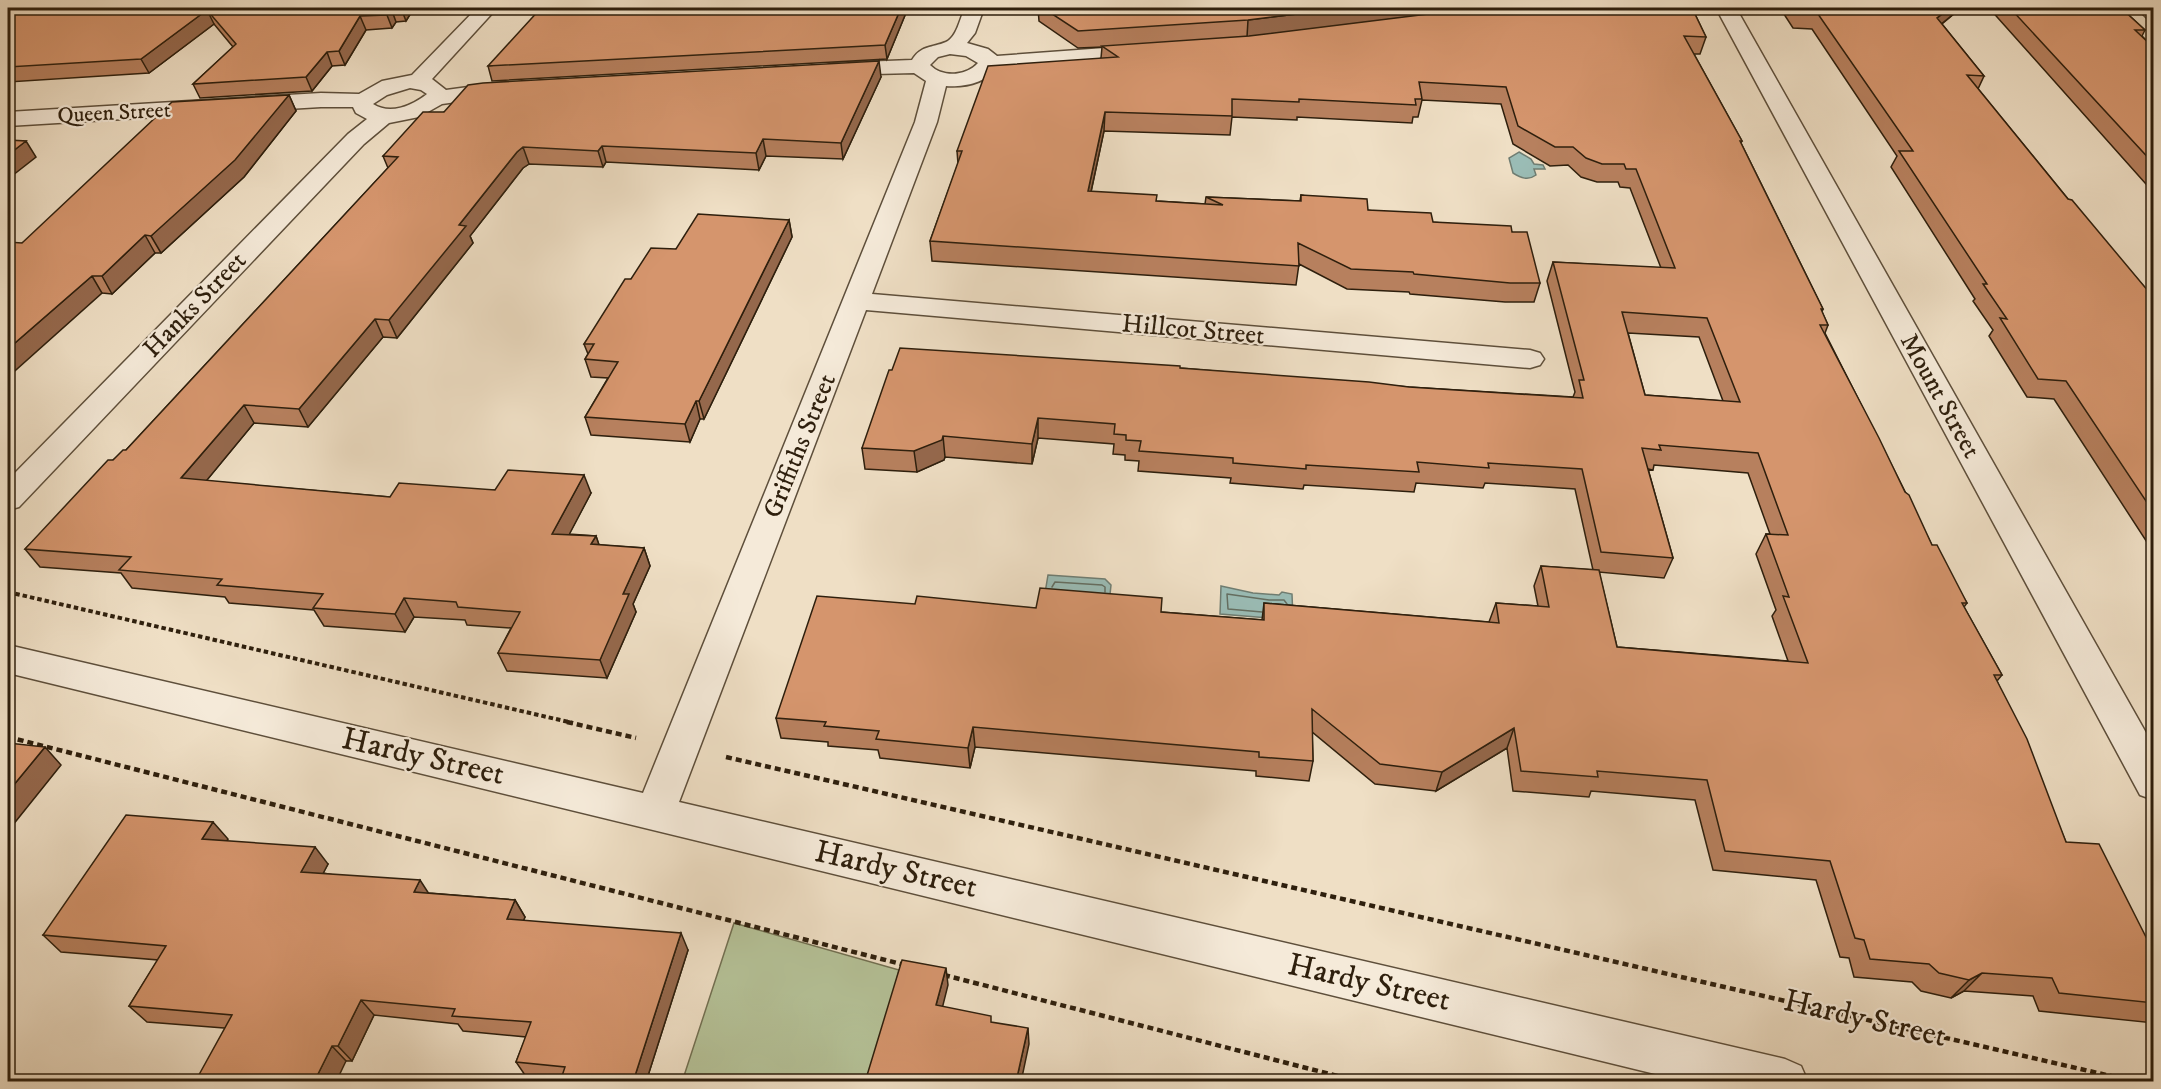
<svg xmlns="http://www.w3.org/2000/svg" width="2161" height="1089" font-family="'IM FELL DW Pica',serif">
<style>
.green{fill:#b5c298;stroke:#727052;stroke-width:1.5}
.water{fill:#9abcb5;stroke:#6f7d72;stroke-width:1.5}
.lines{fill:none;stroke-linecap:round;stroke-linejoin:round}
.shore{stroke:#646e61;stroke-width:1.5}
.minor-casing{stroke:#5e4f3b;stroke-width:3}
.path-far1{stroke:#2e1f0d;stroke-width:4;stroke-dasharray:4.5 3;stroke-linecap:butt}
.path{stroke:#2e1f0d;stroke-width:4.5;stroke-dasharray:6 4;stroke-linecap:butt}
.minor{fill:#f5ead9;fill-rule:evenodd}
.wall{fill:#b7805e;stroke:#2e1f0d;stroke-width:1.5;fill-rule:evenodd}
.shaded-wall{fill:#95684c;stroke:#2e1f0d;stroke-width:1.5}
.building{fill:#d5956d;stroke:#2e1f0d;stroke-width:1.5;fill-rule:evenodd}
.labels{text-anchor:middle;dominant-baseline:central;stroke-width:4.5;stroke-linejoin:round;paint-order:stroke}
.far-street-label{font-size:22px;fill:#2e1f0d;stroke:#f5ead9}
.street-label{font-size:26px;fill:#2e1f0d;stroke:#f5ead9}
.near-street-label{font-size:32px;fill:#2e1f0d;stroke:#f5ead9}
</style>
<rect width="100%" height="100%" fill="#efdfc5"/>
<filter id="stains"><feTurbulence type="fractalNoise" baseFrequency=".00333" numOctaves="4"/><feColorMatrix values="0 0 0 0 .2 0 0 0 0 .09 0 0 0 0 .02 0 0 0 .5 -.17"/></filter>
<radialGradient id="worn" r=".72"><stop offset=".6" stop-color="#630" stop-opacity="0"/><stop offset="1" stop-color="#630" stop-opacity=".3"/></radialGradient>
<path class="green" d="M 734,923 L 899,970 L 872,1081 L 682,1082 Z"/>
<path class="water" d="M 1519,152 L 1531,159 L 1534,164 L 1543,165 L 1545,169 L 1534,169 L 1536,175 C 1528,181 1521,178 1513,173 L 1509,158 Z
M 1048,575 L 1105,579 L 1111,585 L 1109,604 L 1044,599 Z
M 1221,586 L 1253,593 L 1279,595 L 1282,592 L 1292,594 L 1293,620 L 1220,614 Z"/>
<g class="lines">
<path class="shore" d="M 1052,587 L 1055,582 L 1102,585 L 1105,587 L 1105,592
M 1262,612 L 1228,609 L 1227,594 L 1269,600 L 1284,600 L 1287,604"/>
<defs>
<path id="minor" d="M 477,8 L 497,8 L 432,79 L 446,90 L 505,82 L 513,84 L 516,89 L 513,94 L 442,104 L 419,117 L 389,123 L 364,144 L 19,507 L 8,510 L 8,480 L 348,134 L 367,119 L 356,113 L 353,107 L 321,107 L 8,126 L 8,112 L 321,93 L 359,94 L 382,81 L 412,75 ZM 410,88 L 421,90 L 427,94 C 412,106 390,115 373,104 L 387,95 Z
M 965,8 L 984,8 L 975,33 L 967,43 L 988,49 L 997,56 L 1146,45 L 1153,47 L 1156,51 L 1153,55 L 1146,57 L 995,69 C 984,84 963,87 946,86 L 937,122 L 872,294 L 1530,350 L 1540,353 L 1544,359 L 1540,365 L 1530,368 L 866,310 L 679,802 L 1785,1059 L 1801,1066 L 1808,1082 L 1688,1082 L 8,673 L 8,645 L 643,793 L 915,122 L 926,81 L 914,73 L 835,75 L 828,73 L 824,69 L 828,65 L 835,63 L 912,60 C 921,45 932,48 946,42 C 957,37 960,18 965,8 ZM 950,54 L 966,56 L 978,63 C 966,76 943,78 930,65 L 938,57 Z
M 1716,8 L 1736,8 L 2154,747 L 2154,800 L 2140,795 Z
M 2137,8 L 2154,8 L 2154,20 L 2147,18 Z"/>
</defs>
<use href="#minor" class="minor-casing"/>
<path class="path-far1" d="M 8,592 L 573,723"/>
<path class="path" d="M 567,722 L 636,738
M 8,737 L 905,965
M 726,757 L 2137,1082
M 944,975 L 1361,1082"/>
<use href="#minor" class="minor"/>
</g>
<path class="wall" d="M 8,8 L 414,8 L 406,21 L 396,22 L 392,28 L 366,30 L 345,65 L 332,66 L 312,91 L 200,98 L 193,84 L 233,47 L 214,24 L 149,73 L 8,82 Z
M 908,8 L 887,59 L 492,81 L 488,66 Z
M 1038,8 L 1692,8 L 1706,37 L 1700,54 L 1694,54 L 1742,141 L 1741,143 L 1823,309 L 1822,312 L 1828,325 L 1825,333 L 1932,545 L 1967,603 L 1964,607 L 2002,675 L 1997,681 L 2066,842 L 2154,953 L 2154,1023 L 2039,1011 L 2033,996 L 1964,991 L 1951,998 L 1921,991 L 1912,982 L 1854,977 L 1849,958 L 1840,957 L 1816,880 L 1713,870 L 1695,800 L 1591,791 L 1589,797 L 1513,791 L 1507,748 L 1436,791 L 1375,784 L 1312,732 L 1313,761 L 1309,781 L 1256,776 L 1256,771 L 975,747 L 970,768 L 880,758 L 878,750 L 828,746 L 828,742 L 781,738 L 776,718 L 915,604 L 1161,612 L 1262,620 L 1264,603 L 1489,622 L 1496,603 L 1538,606 L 1534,586 L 1541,566 L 1593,570 L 1575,489 L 1485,483 L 1483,488 L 1416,483 L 1414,492 L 1304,485 L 1303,489 L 1230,483 L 1231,478 L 1138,471 L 1139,461 L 1125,460 L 1125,455 L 1113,454 L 1114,444 L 1038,438 L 1032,464 L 945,457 L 944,460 L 917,472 L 865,469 L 862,448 L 1180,368 L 1409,387 L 1573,397 L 1575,392 L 1547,281 L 1553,262 L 1661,268 L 1630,188 L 1620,187 L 1618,182 L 1597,182 L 1581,177 L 1568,165 L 1550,166 L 1513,144 L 1501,104 L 1422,100 L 1418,117 L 1413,117 L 1412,123 L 1297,117 L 1297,120 L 1232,117 L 1230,135 L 1104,131 L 1091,192 L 1157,201 L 1205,204 L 1206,197 L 1300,201 L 1301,195 L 1368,210 L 1433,222 L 1512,232 L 1540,283 L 1534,302 L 1505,302 L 1410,294 L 1409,292 L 1347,289 L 1299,264 L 1296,285 L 932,261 L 930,241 L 958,164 L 957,151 L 1101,58 L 1102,47 L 1078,48 L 1039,21 ZM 1628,333 L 1699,337 L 1723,401 L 1645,395 ZM 1654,465 L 1748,473 L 1770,534 L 1766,534 L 1756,554 L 1776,610 L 1772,616 L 1788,661 L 1617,647 L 1599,572 L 1664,578 L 1673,558 L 1648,469 L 1653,470 Z
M 1780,8 L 1961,8 L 1942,24 L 1984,76 L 1978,89 L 2068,199 L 2154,298 L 2154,553 L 2054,399 L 2027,397 L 1989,336 L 1993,330 L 1973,301 L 1975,299 L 1891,167 L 1897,156 L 1812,29 L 1793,28 Z
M 1989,8 L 2121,8 L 2145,30 L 2142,36 L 2154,48 L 2154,193 Z
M 881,77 L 843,159 L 766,156 L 759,170 L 606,162 L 603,167 L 529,164 L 523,168 L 470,236 L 473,243 L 397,338 L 383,337 L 308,427 L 254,423 L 206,481 L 390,497 L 495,490 L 591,493 L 569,534 L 596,536 L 599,545 L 644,548 L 650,566 L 633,604 L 636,612 L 607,678 L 507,671 L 498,653 L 511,628 L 467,625 L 465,620 L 414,617 L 405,632 L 324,626 L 314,610 L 229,603 L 225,597 L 132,588 L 121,573 L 40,567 L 25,549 L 113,460 L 126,450 L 388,168 L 383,156 L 444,112 Z
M 289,95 L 296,111 L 244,177 L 161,253 L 155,253 L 112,294 L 102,293 L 22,243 Z
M 789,220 L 792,237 L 704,419 L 700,419 L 690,442 L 591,435 L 585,417 L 608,378 L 591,377 L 585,359 L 588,354 L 584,344 L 631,279 L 676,249 Z
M 228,839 L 226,841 L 328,864 L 323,873 L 429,893 L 515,900 L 525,917 L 523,921 L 688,950 L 646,1082 L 560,1082 L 560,1081 L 527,1078 L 516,1062 L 526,1037 L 463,1031 L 458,1024 L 374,1015 L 352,1061 L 346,1061 L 224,1028 L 147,1022 L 129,1006 L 158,960 L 61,952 L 43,935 Z"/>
<path class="shaded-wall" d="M 391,8 L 396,22 L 392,28 L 387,15 Z
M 401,8 L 414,8 L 406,21 Z
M 901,8 L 908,8 L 887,59 L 885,45 Z
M 1347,8 L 1481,8 L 1247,37 L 1248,20 Z
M 1950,8 L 1961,8 L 1930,33 L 1937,18 Z
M 207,10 L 214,24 L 149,73 L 141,59 Z
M 360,16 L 366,30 L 345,65 L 339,51 Z
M 327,52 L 332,66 L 312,91 L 306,77 Z
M 879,61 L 881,77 L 843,159 L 841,143 Z
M 289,95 L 296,111 L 244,177 L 161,253 L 151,236 Z
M 1105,112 L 1104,131 L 1087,210 L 1088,191 Z
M 763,139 L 766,156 L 759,170 L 756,153 Z
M 26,141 L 36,157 L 8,179 L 8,155 Z
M 602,146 L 606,162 L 603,167 L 598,151 Z
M 523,147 L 529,164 L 523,168 L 470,236 L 473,243 L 397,338 L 389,320 L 459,225 L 517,152 Z
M 789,220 L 792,237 L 704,419 L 699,401 Z
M 145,235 L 155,253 L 112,294 L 102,276 Z
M 92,276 L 102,293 L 8,377 L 8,349 Z
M 375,319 L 383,337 L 308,427 L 299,409 Z
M 696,401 L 700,419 L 690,442 L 685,424 Z
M 244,405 L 254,423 L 193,497 L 181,478 Z
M 1038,418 L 1038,438 L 1032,464 L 1032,444 Z
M 943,436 L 945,457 L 944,460 L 917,472 L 914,451 Z
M 584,475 L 591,493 L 560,552 L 552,534 Z
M 596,536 L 602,554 L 591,544 Z
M 644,548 L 650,566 L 633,604 L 636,612 L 607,678 L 600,660 L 623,594 Z
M 404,598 L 414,617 L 405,632 L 395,614 Z
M 973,727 L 975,747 L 970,768 L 968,748 Z
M 1514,728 L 1507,748 L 1436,791 L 1442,772 Z
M 45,747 L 61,765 L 8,831 L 8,792 Z
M 213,822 L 228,839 L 217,857 L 202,839 Z
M 315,847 L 328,864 L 315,889 L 301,872 Z
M 420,880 L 431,897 L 414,892 Z
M 515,900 L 525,917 L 517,936 L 507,919 Z
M 681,933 L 688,950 L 646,1082 L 633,1082 Z
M 946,968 L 948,985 L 939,1021 L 936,1005 Z
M 1982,973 L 1964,991 L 1951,998 L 1969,980 Z
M 361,1000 L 374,1015 L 352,1061 L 338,1046 Z
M 1028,1028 L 1029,1044 L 1021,1082 L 1016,1082 Z
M 332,1046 L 346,1061 L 336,1082 L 314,1082 Z"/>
<path class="building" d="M 8,8 L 401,8 L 391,8 L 387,15 L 360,16 L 339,51 L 327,52 L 306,77 L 193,84 L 236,44 L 207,10 L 141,59 L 8,67 Z
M 541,8 L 901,8 L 885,45 L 488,66 Z
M 1043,8 L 1347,8 L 1248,20 L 1078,31 Z
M 1477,8 L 1692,8 L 1706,37 L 1684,36 L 1742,141 L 1740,141 L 1823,309 L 1821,309 L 1828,325 L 1820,325 L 1879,438 L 1905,492 L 1909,495 L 1932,545 L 1937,545 L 1967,603 L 1962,603 L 2002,675 L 1994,675 L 2027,739 L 2066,842 L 2099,844 L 2154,953 L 2154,1003 L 2059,993 L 2052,978 L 1982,973 L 1969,980 L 1939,973 L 1929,964 L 1870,959 L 1864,940 L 1855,938 L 1830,861 L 1725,851 L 1707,780 L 1597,771 L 1598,777 L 1521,771 L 1514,728 L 1442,772 L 1380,764 L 1312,709 L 1313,761 L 1259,757 L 1259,752 L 973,727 L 968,748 L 876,739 L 879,731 L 824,726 L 826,722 L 776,718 L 817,596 L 915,604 L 917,596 L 1036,608 L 1040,588 L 1162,598 L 1161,612 L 1264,620 L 1264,603 L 1499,623 L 1496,603 L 1549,607 L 1541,566 L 1599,570 L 1617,647 L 1808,663 L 1783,596 L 1789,597 L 1766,534 L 1788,535 L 1758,453 L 1659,445 L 1661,450 L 1642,448 L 1673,558 L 1601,552 L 1582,469 L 1488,463 L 1489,468 L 1417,462 L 1419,472 L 1306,465 L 1306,469 L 1233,463 L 1233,458 L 1139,451 L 1141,441 L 1126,440 L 1126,435 L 1114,434 L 1115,424 L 1038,418 L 1032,444 L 943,436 L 942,440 L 914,451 L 862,448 L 889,370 L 892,370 L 900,348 L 1180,366 L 1180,368 L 1369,382 L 1409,387 L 1583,398 L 1579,380 L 1584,380 L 1553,262 L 1675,268 L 1636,169 L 1626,169 L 1624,164 L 1602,164 L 1586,158 L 1573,147 L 1555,147 L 1518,126 L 1506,87 L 1419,82 L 1422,99 L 1415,99 L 1416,105 L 1299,99 L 1299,102 L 1232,99 L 1232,116 L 1105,112 L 1088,191 L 1157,195 L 1156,201 L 1223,205 L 1206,197 L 1301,201 L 1301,195 L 1367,199 L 1368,210 L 1431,213 L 1433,222 L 1511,226 L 1512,232 L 1527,232 L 1540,283 L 1510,283 L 1414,274 L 1413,272 L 1351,269 L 1298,243 L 1299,266 L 930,241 L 962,151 L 957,151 L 988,66 L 1118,57 L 1102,46 L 1249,36 ZM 1622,312 L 1707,318 L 1740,402 L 1645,395 Z
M 1795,8 L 1950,8 L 1937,18 L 1984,76 L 1967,75 L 2068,199 L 2072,200 L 2154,298 L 2154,513 L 2066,381 L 2038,379 L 2000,318 L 2007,319 L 1983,284 L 1987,284 L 1899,151 L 1913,151 L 1818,14 L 1799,13 Z
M 2010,8 L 2121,8 L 2145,30 L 2135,30 L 2154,48 L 2154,164 Z
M 879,61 L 841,143 L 763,139 L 756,153 L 602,146 L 598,151 L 523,147 L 517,152 L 459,225 L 466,226 L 389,320 L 375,319 L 299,409 L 244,405 L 181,478 L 390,497 L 399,483 L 495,490 L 508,470 L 584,475 L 552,534 L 596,536 L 591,544 L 644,548 L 623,594 L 629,594 L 600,660 L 498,653 L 520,612 L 458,607 L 456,602 L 404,598 L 395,614 L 313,608 L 323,594 L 217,585 L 222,579 L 119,570 L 131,557 L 25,549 L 108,460 L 113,460 L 123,450 L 126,450 L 398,157 L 383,156 L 423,112 L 444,112 L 468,85 L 483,83 Z
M 289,95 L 235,160 L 151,236 L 145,235 L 102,276 L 92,276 L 8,349 L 8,242 L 22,243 L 172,102 Z
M 8,140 L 26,141 L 8,155 Z
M 698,214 L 789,220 L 699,401 L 696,401 L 685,424 L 585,417 L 618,362 L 585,359 L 594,344 L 584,344 L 625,279 L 631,279 L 651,248 L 676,249 Z
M 8,743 L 45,747 L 8,792 Z
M 126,815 L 213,822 L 202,839 L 315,847 L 301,872 L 420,880 L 414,892 L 515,900 L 507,919 L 681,933 L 633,1082 L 560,1082 L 565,1067 L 516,1062 L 531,1022 L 452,1016 L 455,1009 L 361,1000 L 338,1046 L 332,1046 L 314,1082 L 195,1082 L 232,1015 L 129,1006 L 166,946 L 43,935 Z
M 902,960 L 946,968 L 936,1005 L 991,1016 L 991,1022 L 1028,1028 L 1016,1082 L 865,1082 Z"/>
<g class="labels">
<g class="far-street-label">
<text transform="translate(114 113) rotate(-3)">Queen Street</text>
</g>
<g class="street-label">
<text transform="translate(195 305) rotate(-46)">Hanks Street</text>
<text transform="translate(1193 330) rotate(5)">Hillcot Street</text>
<text transform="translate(1940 396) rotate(61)">Mount Street</text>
<text transform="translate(800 446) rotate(-68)">Griffiths Street</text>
</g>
<g class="near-street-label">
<text transform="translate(423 757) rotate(13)">Hardy Street</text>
<text transform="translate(896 870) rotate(13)">Hardy Street</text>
<text transform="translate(1369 983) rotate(13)">Hardy Street</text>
<text transform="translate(1865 1019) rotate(13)">Hardy Street</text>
</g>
</g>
<rect width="2161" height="1089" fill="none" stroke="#efdfc5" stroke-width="30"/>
<rect x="9" y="9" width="2143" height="1071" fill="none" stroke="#2e1f0d" stroke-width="3"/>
<rect x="15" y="15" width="2131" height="1059" fill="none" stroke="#2e1f0d" stroke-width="1.5"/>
<rect width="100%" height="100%" filter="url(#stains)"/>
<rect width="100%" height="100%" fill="url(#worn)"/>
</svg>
